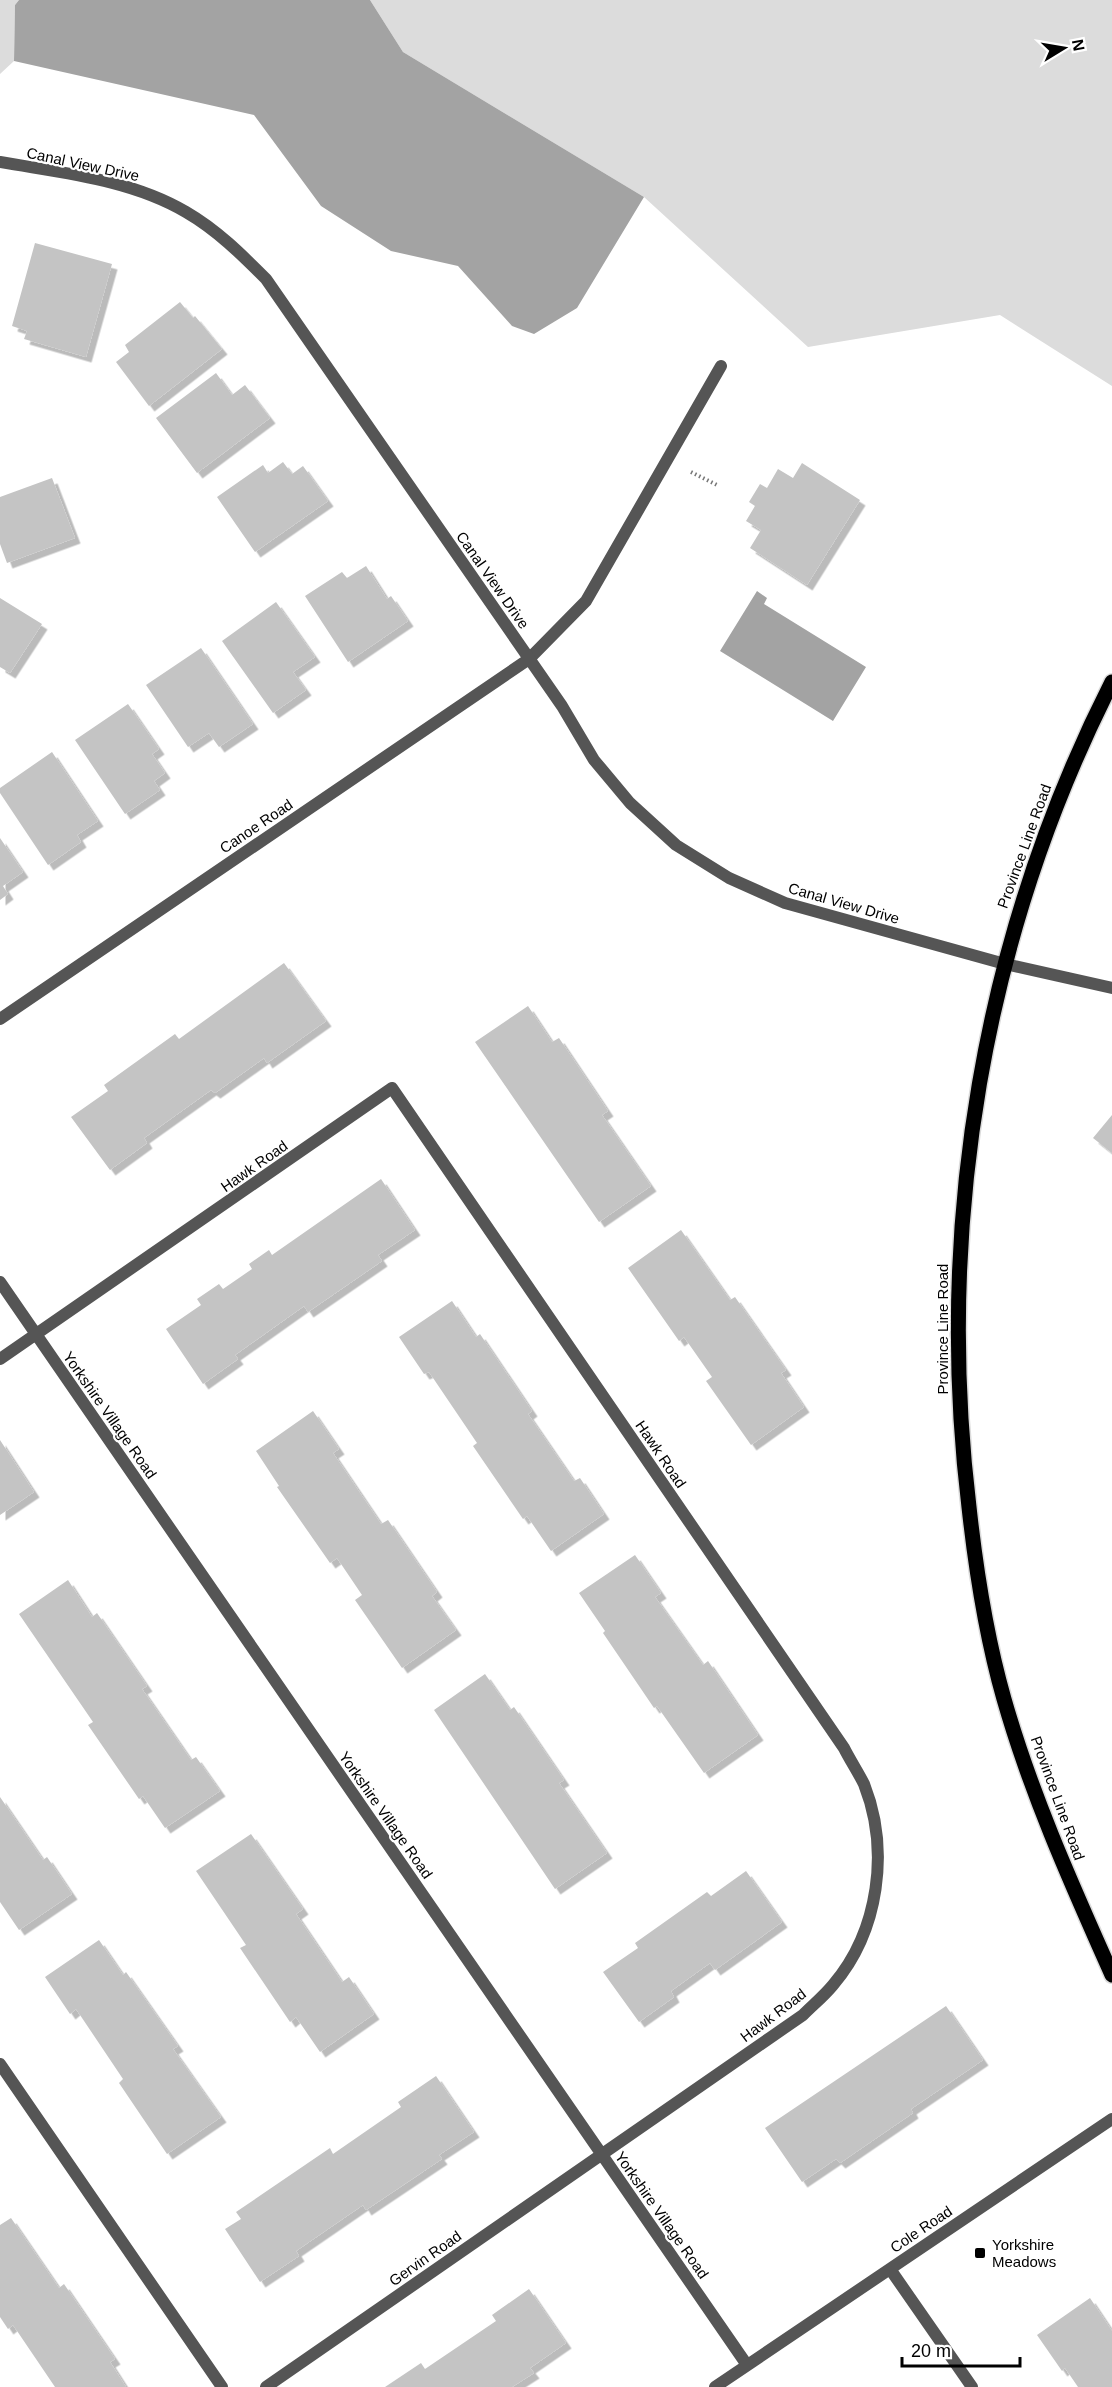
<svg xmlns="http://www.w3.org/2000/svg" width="1112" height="2387" font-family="Helvetica,sans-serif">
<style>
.green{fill:#dcdcdc}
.water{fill:#a3a3a3}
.building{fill:#c4c4c4;filter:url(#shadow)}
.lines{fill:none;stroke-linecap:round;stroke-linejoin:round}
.primary-casing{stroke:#dbdbdb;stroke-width:18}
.path{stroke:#777;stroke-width:4;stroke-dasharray:1.5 3;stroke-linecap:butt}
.service{stroke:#555;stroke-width:12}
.minor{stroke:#555;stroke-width:12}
.primary{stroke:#000;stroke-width:15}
.poi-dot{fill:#000;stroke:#fff;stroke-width:2}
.labels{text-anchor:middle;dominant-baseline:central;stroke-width:4.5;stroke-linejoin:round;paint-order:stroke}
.street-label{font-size:15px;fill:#000;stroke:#fff}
.poi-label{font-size:15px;fill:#000;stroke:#fff;text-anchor:start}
</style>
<defs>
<filter id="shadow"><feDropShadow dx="5.5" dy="5.5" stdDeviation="0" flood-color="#0004"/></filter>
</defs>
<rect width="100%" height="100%" fill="#fff"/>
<path class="green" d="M 0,0 L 19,0 L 15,5 L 14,61 L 0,74 Z
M 370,0 L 1112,0 L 1112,386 L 1000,315 L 808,347 L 644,197 L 403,52 Z"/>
<path class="water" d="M 19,0 L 370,0 L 403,52 L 644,197 L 577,308 L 534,334 L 512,326 L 458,266 L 391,251 L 321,206 L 254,115 L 14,61 L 15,5 Z
M 757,591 L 767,598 L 764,604 L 866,667 L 833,721 L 720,651 Z"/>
<path class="building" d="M 35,243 L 112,264 L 86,357 L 24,339 L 27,331 L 12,326 Z
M 180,302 L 193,318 L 195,316 L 222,349 L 149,406 L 116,362 L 129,352 L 125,345 Z
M 216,373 L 232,395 L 245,385 L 270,418 L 197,473 L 156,418 Z
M 283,462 L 292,474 L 303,466 L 328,501 L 255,552 L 217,497 L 263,465 L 268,473 Z
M 802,463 L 860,500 L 807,585 L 750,548 L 761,530 L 746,521 L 755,506 L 749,502 L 760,484 L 767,488 L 778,469 L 793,478 Z
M 52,478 L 75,538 L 7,563 L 0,544 L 0,497 Z
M 366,566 L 387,599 L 391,596 L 408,621 L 348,662 L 305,596 L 342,572 L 347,578 Z
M 0,598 L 42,624 L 10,673 L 0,667 Z
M 276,602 L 315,657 L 293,672 L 306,690 L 273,713 L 222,641 Z
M 201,648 L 253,724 L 219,747 L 209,733 L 188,747 L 146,685 Z
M 128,704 L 159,749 L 152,754 L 165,773 L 154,781 L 160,790 L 125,814 L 75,740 Z
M 52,752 L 98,821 L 77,835 L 81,842 L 48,865 L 0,793 L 0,788 Z
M 0,838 L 23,872 L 3,886 L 8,894 L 0,900 Z
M 284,963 L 326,1021 L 267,1063 L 264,1058 L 215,1093 L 211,1090 L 144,1138 L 147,1143 L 110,1170 L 71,1117 L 108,1091 L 104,1085 L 175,1034 L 179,1039 Z
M 528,1006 L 552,1042 L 559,1038 L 608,1111 L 602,1115 L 651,1186 L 599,1222 L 475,1042 Z
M 1112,1115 L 1112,1153 L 1093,1138 Z
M 381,1179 L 415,1230 L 378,1255 L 382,1261 L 308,1312 L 304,1306 L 235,1355 L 238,1359 L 203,1384 L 166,1329 L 201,1305 L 197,1299 L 219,1284 L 223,1289 L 252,1269 L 249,1264 L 269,1250 L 272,1255 Z
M 681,1230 L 730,1300 L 735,1297 L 786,1370 L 781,1373 L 804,1407 L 751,1445 L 706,1381 L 712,1377 L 684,1337 L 679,1341 L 628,1268 Z
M 452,1301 L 476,1337 L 480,1334 L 532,1411 L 528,1414 L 574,1481 L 580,1478 L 604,1514 L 551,1551 L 527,1516 L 523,1519 L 473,1446 L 477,1443 L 429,1372 L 424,1374 L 399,1337 Z
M 313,1411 L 339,1449 L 333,1453 L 381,1524 L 388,1520 L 437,1592 L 432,1596 L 456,1630 L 402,1668 L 355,1600 L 362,1595 L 337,1558 L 330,1563 L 277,1487 L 279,1486 L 256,1451 Z
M 0,1440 L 34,1492 L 0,1515 Z
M 635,1555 L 661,1593 L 655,1597 L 703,1665 L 708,1661 L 758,1735 L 704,1773 L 657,1706 L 654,1708 L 603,1633 L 605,1631 L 579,1593 Z
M 68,1580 L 92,1617 L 97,1613 L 147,1686 L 142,1689 L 191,1760 L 196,1757 L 220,1791 L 165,1828 L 143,1796 L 139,1799 L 88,1725 L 93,1722 L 19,1614 Z
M 485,1674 L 510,1710 L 514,1707 L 564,1780 L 559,1783 L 607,1853 L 555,1889 L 434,1710 Z
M 0,1797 L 43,1860 L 47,1857 L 72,1894 L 19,1930 L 0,1902 Z
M 251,1834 L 303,1909 L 296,1914 L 342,1982 L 349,1977 L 374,2014 L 320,2052 L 296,2017 L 290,2022 L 240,1948 L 246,1945 L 196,1871 Z
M 746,1871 L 782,1922 L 715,1970 L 710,1963 L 671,1991 L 674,1997 L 639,2022 L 603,1972 L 638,1948 L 635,1943 L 707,1892 L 711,1896 Z
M 99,1940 L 123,1975 L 126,1972 L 178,2046 L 173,2049 L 221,2117 L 167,2154 L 119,2083 L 123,2079 L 76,2009 L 70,2014 L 45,1977 Z
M 946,2006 L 983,2060 L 911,2109 L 913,2113 L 840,2163 L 836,2159 L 802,2182 L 765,2128 Z
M 436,2076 L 474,2132 L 439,2155 L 442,2159 L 366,2210 L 363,2205 L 296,2251 L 299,2256 L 260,2282 L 225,2229 L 241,2219 L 236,2212 L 330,2148 L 333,2154 L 401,2107 L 398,2102 Z
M 11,2218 L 59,2288 L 64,2284 L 115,2359 L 110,2362 L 126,2387 L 55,2387 L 13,2325 L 8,2329 L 0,2317 L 0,2225 Z
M 529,2289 L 566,2343 L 530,2368 L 534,2373 L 512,2387 L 385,2387 L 421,2363 L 425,2369 L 496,2321 L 492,2315 Z
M 1090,2298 L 1112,2331 L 1112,2387 L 1078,2387 L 1065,2368 L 1062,2371 L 1037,2335 Z"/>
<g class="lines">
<defs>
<path id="primary" d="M 1112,682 C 983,936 935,1225 969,1507 C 976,1571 986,1636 1004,1699 C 1031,1794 1072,1885 1112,1975"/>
</defs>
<use href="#primary" class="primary-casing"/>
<path class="path" d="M 691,472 L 717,485"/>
<path class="service" d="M 529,659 L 586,601 L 721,366"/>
<path class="minor" d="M 0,162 C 62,173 130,179 186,212 C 217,230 241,254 266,279 L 562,706 L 594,760 L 630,803 L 676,845 L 729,878 L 785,903 L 1005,964 L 1112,988
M 0,1019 L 529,659
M 0,1282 L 747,2365
M 0,1359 L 392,1088 L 844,1748 C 850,1760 858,1772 864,1784 C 890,1850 879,1931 833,1985 C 824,1996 813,2005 803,2015 L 266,2387
M 0,2064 L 222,2387
M 890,2269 L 972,2387
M 715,2387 L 1112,2119"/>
<use href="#primary" class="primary"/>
</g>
<rect class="poi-dot" x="974" y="2247" width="12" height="12" rx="3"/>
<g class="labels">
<g class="street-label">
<text transform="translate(83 164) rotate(12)">Canal View Drive</text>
<text transform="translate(493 580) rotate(55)">Canal View Drive</text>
<text transform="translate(256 826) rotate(-34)">Canoe Road</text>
<text transform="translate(1024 846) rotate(-70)">Province Line Road</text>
<text transform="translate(844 903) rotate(16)">Canal View Drive</text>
<text transform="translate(254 1166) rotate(-35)">Hawk Road</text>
<text transform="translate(942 1329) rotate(-90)">Province Line Road</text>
<text transform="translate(110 1415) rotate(55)">Yorkshire Village Road</text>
<text transform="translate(661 1454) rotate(56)">Hawk Road</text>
<text transform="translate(1058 1798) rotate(70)">Province Line Road</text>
<text transform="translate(386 1815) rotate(55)">Yorkshire Village Road</text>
<text transform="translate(773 2015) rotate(-37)">Hawk Road</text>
<text transform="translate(662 2215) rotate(55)">Yorkshire Village Road</text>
<text transform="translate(921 2229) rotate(-34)">Cole Road</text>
<text transform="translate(425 2258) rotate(-35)">Gervin Road</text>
</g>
<g class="poi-label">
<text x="992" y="2244">Yorkshire<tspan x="992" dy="17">Meadows</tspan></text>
</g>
</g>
<g transform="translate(1064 48) rotate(79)" stroke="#ffffff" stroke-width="4.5" paint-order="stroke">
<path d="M0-4.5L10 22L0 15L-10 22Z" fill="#000000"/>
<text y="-9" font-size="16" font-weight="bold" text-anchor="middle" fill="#000000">N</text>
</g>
<path d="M902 2357v9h118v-9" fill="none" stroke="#000000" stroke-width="3"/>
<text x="911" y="2357" font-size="18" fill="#000000" stroke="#ffffff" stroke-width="4.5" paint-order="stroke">20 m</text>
</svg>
